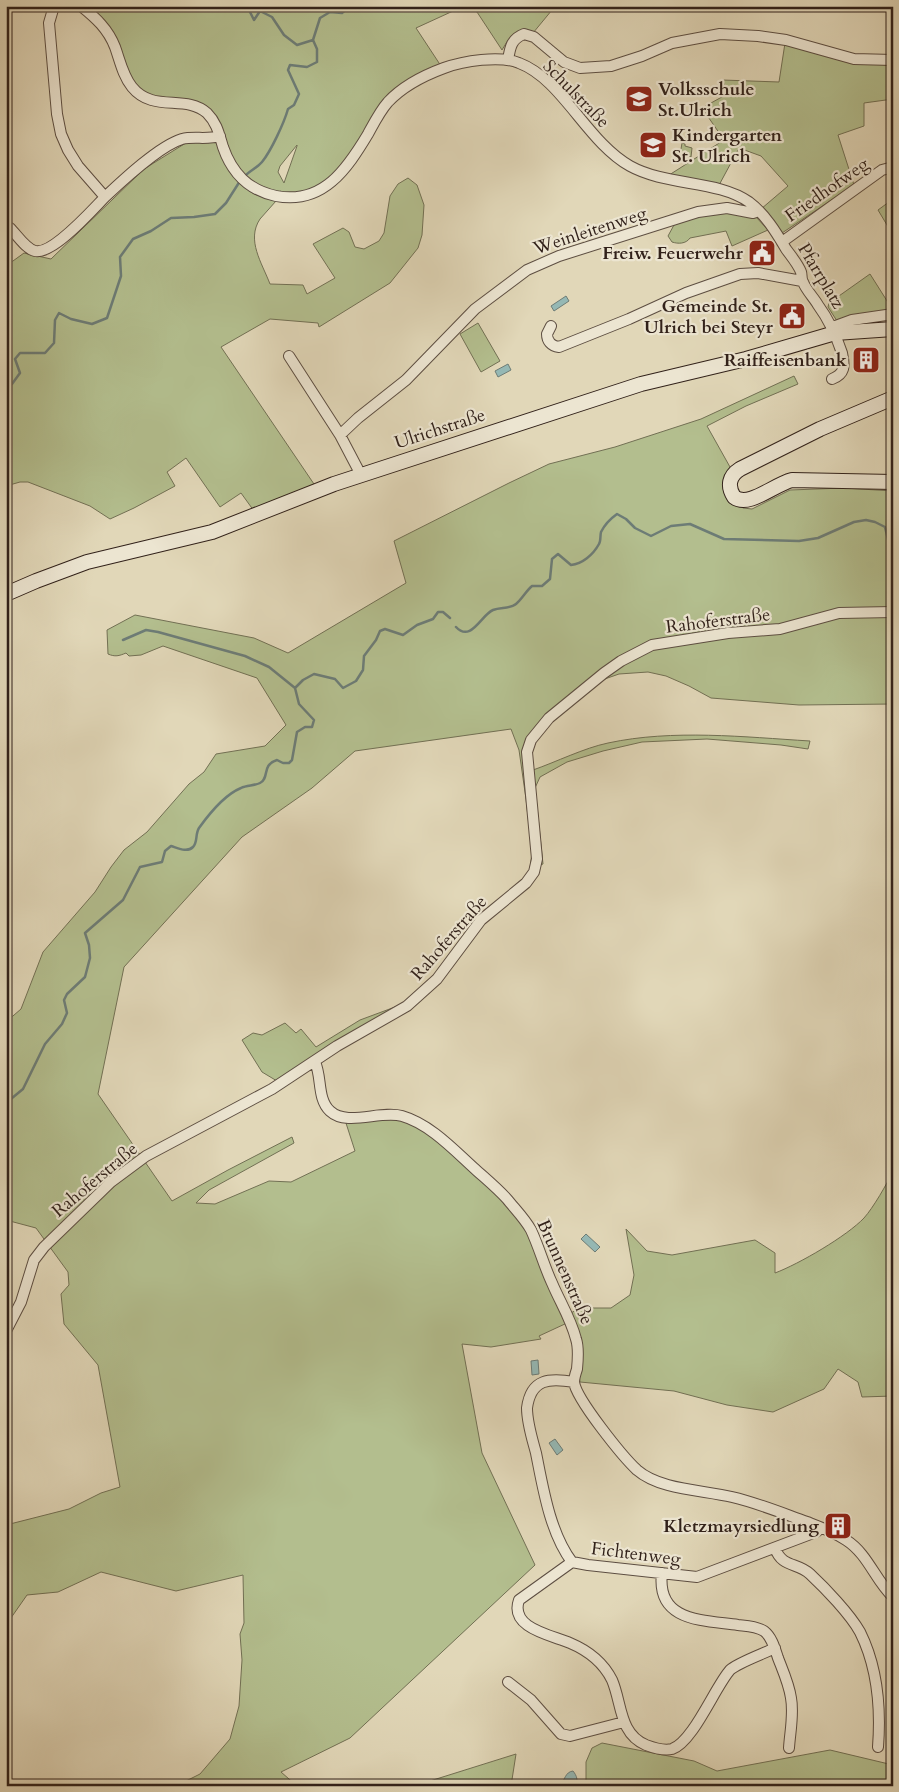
<svg xmlns="http://www.w3.org/2000/svg" width="899" height="1792" font-family="Cardo,serif">
<style>
.green{fill:#b3be8e;stroke:#727054;fill-rule:evenodd}
.water{fill:#95b8b4;stroke:#6d7c76}
.lines{fill:none;stroke-linecap:round;stroke-linejoin:round}
.stream{stroke:#6d7c76;stroke-width:2.5}
.street-casing{stroke:#5d4e42;stroke-width:12}
.secondary-casing{stroke:#31211a;stroke-width:16}
.street{stroke:#ece5d1;stroke-width:10}
.secondary{stroke:#ece5d1;stroke-width:14}
.labels{text-anchor:middle;dominant-baseline:central;stroke-width:4.5;stroke-linejoin:round;paint-order:stroke}
.poi-label{font-size:18px;font-weight:bold;fill:#31211a;stroke:#ece5d1;text-anchor:end}
.street-label{font-size:18px;fill:#31211a;stroke:#ece5d1}
</style>
<rect width="100%" height="100%" fill="#e1d7b8"/>
<filter id="stains"><feTurbulence type="fractalNoise" baseFrequency=".004" numOctaves="4"/><feColorMatrix values="0 0 0 0 .2 0 0 0 0 .09 0 0 0 0 .02 0 0 0 .5 -.17"/></filter>
<radialGradient id="worn" r=".72"><stop offset=".6" stop-color="#630" stop-opacity="0"/><stop offset="1" stop-color="#630" stop-opacity=".3"/></radialGradient>
<path class="green" d="M 88,6 L 464,6 L 416,28 L 441,66 L 395,91 L 336,174 L 307,192 L 280,194 L 281,191 L 279,192 C 237,185 227,149 212,114 L 166,101 L 139,91 ZM 297,145 L 297,146 L 284,183 L 278,172 L 280,166 Z
M 464,6 L 615,6 L 577,10 L 552,10 L 533,33 C 514,32 512,33 502,50 L 477,12 Z
M 785,43 L 840,60 L 871,64 L 893,65 L 893,99 L 864,103 L 864,126 L 838,135 L 854,185 L 782,233 L 761,209 L 788,186 L 761,156 L 739,148 L 718,187 L 666,177 L 724,140 L 702,108 L 729,93 L 722,80 L 779,82 Z
M 219,139 L 248,190 L 254,194 L 276,201 C 271,207 265,213 260,219 C 246,240 262,263 270,284 L 303,285 L 307,294 L 335,278 L 313,244 L 343,228 L 349,232 L 355,247 L 364,249 L 379,241 L 384,233 L 390,196 L 398,184 L 408,178 L 417,185 L 424,205 L 422,235 L 418,248 L 390,283 L 319,327 L 318,323 L 270,319 L 221,347 L 316,487 L 254,511 L 241,493 L 220,507 L 186,458 L 167,472 L 175,486 L 134,508 L 110,519 L 90,506 L 28,482 L 20,482 L 6,486 L 6,266 L 24,253 L 51,259 L 144,169 L 189,141 Z
M 682,143 L 685,144 L 685,146 L 692,148 L 691,157 L 679,153 L 679,150 L 681,149 Z
M 893,199 L 893,235 L 878,210 Z
M 714,210 L 751,215 L 756,217 L 768,230 L 732,246 L 726,231 L 690,238 C 686,244 678,244 672,242 L 668,236 L 674,225 Z
M 870,274 L 889,304 L 891,300 L 893,311 L 837,321 L 828,307 L 829,303 Z
M 478,323 L 500,361 L 481,372 L 460,334 Z
M 794,376 L 798,384 L 746,406 L 707,426 L 730,467 L 725,475 L 726,483 L 732,499 L 743,508 L 752,509 L 790,490 L 844,488 L 893,491 L 893,704 L 799,705 L 711,698 L 689,686 L 666,676 L 648,672 L 619,674 L 599,681 L 550,721 L 538,737 L 530,756 L 533,770 C 556,762 584,748 608,743 C 673,729 744,737 810,741 L 808,749 L 781,745 L 707,739 L 642,742 L 603,751 L 567,762 L 540,777 L 535,788 L 543,864 L 530,869 L 532,852 L 526,799 L 519,750 L 511,729 L 355,751 L 312,788 L 242,837 L 124,967 L 98,1094 L 172,1201 L 228,1170 L 292,1137 L 294,1143 L 209,1190 L 196,1203 L 215,1204 L 269,1181 L 291,1182 L 355,1151 L 345,1120 L 414,1117 L 516,1204 L 567,1323 L 539,1336 L 541,1339 L 491,1347 L 462,1344 L 482,1453 L 535,1565 L 350,1738 L 281,1772 L 297,1786 L 176,1786 L 200,1774 L 230,1739 L 239,1706 L 242,1660 L 240,1634 L 244,1623 L 243,1575 L 176,1591 L 101,1572 L 58,1592 L 27,1595 L 6,1625 L 6,1525 L 69,1509 L 101,1493 L 120,1487 L 98,1365 L 64,1324 L 61,1294 L 69,1285 L 68,1272 L 36,1228 L 6,1220 L 6,1022 L 21,1009 L 43,952 L 95,892 L 111,867 L 124,850 L 147,832 L 189,784 L 204,772 L 216,754 L 265,746 L 286,725 L 257,678 L 163,646 L 141,655 L 129,656 L 126,653 C 119,656 115,657 108,654 L 107,630 L 135,615 L 254,638 L 288,653 L 406,583 L 394,541 L 509,483 L 549,464 L 615,447 L 701,419 Z
M 395,1007 L 277,1081 L 262,1072 L 242,1040 L 253,1033 L 262,1035 L 285,1023 L 296,1033 L 301,1029 L 316,1047 L 360,1020 Z
M 893,1171 L 893,1396 L 862,1397 L 858,1382 L 838,1369 L 824,1389 L 773,1412 L 727,1405 L 674,1391 L 580,1382 L 569,1314 L 580,1308 L 611,1308 L 630,1295 L 634,1275 L 626,1229 L 647,1251 L 672,1255 L 755,1240 L 775,1253 L 775,1273 C 799,1264 847,1236 864,1218 C 873,1208 887,1184 893,1171 Z
M 602,1743 L 694,1761 L 717,1771 L 830,1750 L 893,1765 L 893,1786 L 586,1786 L 586,1762 L 592,1748 Z
M 516,1754 L 511,1786 L 414,1786 Z"/>
<path class="water" d="M 566,296 L 569,301 L 554,311 L 551,306 Z
M 508,364 L 511,370 L 498,377 L 495,371 Z
M 586,1234 L 600,1247 L 595,1252 L 581,1239 Z
M 538,1360 L 539,1374 L 532,1375 L 531,1361 Z
M 555,1439 L 563,1450 L 557,1455 L 549,1443 Z
M 573,1771 C 577,1776 578,1780 576,1786 L 560,1786 C 565,1780 565,1772 573,1771 Z"/>
<g class="lines">
<path class="stream" d="M 244,6 L 249,10 L 254,20 L 260,11 L 272,17 L 284,35 L 297,45 L 313,40
M 244,177 C 249,171 257,168 262,162 C 271,151 284,123 288,109 L 294,105 L 299,94 L 288,70 L 290,65 L 307,67 L 317,62 L 317,49 L 313,40 L 320,18 L 330,12 L 342,13 L 350,6
M 6,385 L 12,384 L 20,373 L 15,359 L 20,353 L 45,353 L 54,343 L 55,320 L 59,313 L 71,319 L 92,324 L 107,318 L 121,276 L 120,257 L 133,239 L 151,231 L 171,218 L 194,217 L 215,214 L 226,203 L 240,181
M 456,627 C 471,643 481,615 493,610 C 501,607 510,609 516,604 C 522,599 526,591 532,586 L 542,586 L 550,579 L 552,559 L 558,554 L 571,565 C 582,564 593,555 599,544 C 601,541 600,536 601,532 C 605,524 610,519 617,514 L 626,519 L 635,528 L 651,536 L 671,526 L 690,524 L 724,539 L 799,541 L 818,538 L 854,522 L 866,520 L 875,522 L 885,527 L 890,548 L 893,549
M 123,640 L 146,630 L 158,632 L 245,656 L 269,667 L 295,688 L 303,680 L 314,674 L 335,679 L 343,688 L 356,681 L 363,670 L 364,656 L 376,640 L 380,631 L 385,629 L 403,635 L 417,625 L 433,619 L 438,612 L 443,612 L 450,618
M 6,1103 L 23,1089 L 45,1044 L 62,1024 L 67,1013 L 64,1000 L 67,994 L 85,977 L 90,958 L 89,945 L 85,933 L 123,900 L 140,867 L 162,862 L 165,851 L 171,846 C 178,848 187,853 193,847 C 198,842 195,834 199,828 C 209,814 224,795 241,788 C 247,785 254,786 260,783 C 270,778 261,765 277,760 L 283,763 L 289,763 L 292,760 L 297,732 L 305,727 L 312,727 L 314,720 L 299,704 L 295,688"/>
<defs>
<path id="street" d="M 54,6 L 49,23 L 57,114 L 61,134 L 68,150 L 78,166 L 105,197 C 122,181 159,146 182,139 C 194,136 207,140 220,136
M 81,6 C 96,18 108,29 115,47 C 120,61 123,76 132,87 C 153,113 185,94 207,113 C 217,123 219,134 223,147 C 232,173 248,190 276,196 C 323,205 347,169 368,134 C 374,123 380,111 388,102 C 402,87 425,75 444,68 C 463,61 500,55 519,63 C 562,79 587,142 630,166 C 666,186 718,180 749,202 C 765,214 776,232 786,249 C 791,256 798,264 801,272 C 802,275 801,279 803,282 C 806,290 814,298 818,305 C 829,320 836,335 842,353 C 845,366 845,374 832,379
M 508,60 C 510,48 511,39 524,34 L 534,37 L 564,62 L 580,68 L 611,66 L 642,56 L 672,43 L 720,34 L 758,36 L 786,40 L 854,59 L 893,60
M 10,228 C 17,235 26,249 35,251 C 53,255 93,209 105,197
M 782,242 L 882,170 L 893,167
M 551,326 L 547,334 C 547,341 551,346 559,347 L 629,319 L 686,293 L 740,274 L 758,273 L 802,281
M 833,327 L 852,320 L 893,314
M 289,356 L 340,435
M 361,475 L 340,435 L 358,418 L 406,380 L 475,309 L 527,270 L 559,256 L 698,212 L 727,208 L 753,213 L 759,211
M 315,1062 C 322,1077 317,1099 330,1111 C 347,1127 380,1110 402,1116 C 430,1124 454,1150 475,1169 C 486,1179 497,1188 507,1199 C 515,1209 525,1219 531,1230 C 539,1247 544,1266 552,1283 C 560,1302 571,1319 576,1339 C 579,1348 578,1359 577,1369 C 576,1372 574,1378 574,1382 C 576,1399 623,1457 637,1470 C 660,1490 703,1490 732,1497 C 758,1503 782,1513 807,1522 C 820,1527 834,1532 846,1540 C 868,1554 875,1580 893,1597
M 6,1331 L 21,1302 L 34,1260 L 44,1247 L 111,1182 L 146,1156 L 272,1089 L 337,1046 L 407,1006 L 437,979 L 481,920 L 526,883 L 534,872 L 537,859 L 527,752 L 531,740 L 549,718 L 604,673 L 621,661 L 652,645 L 728,633 L 780,629 L 839,613 L 893,612
M 574,1382 C 550,1378 531,1378 527,1408 C 527,1423 532,1438 536,1453 C 543,1488 550,1533 572,1562 L 588,1565 L 697,1577 L 816,1532 L 821,1528
M 775,1548 C 782,1568 797,1562 810,1574 C 825,1588 850,1614 860,1632 C 878,1668 881,1707 878,1747
M 572,1562 L 519,1600 C 509,1628 551,1635 570,1643 C 589,1651 603,1662 612,1680 C 622,1703 619,1734 646,1745 C 654,1748 664,1751 672,1749 C 693,1742 715,1687 730,1670 C 737,1663 765,1653 775,1648
M 662,1573 C 656,1622 703,1620 738,1625 C 747,1626 756,1626 764,1631 C 772,1637 775,1649 778,1658 C 783,1671 789,1684 791,1698 C 794,1714 790,1732 789,1748
M 508,1682 L 531,1700 L 561,1734 L 570,1736 L 624,1722"/>
<path id="secondary" d="M 893,398 L 820,429 L 740,469 C 729,476 727,486 734,497 C 749,508 773,485 792,480 L 893,482
M 6,594 L 36,581 L 87,562 L 212,532 L 334,484 L 641,384 L 746,359 L 835,333 L 893,329"/>
</defs>
<use href="#street" class="street-casing"/>
<use href="#secondary" class="secondary-casing"/>
<use href="#street" class="street"/>
<use href="#secondary" class="secondary"/>
</g>
<defs>
<symbol id="school-square" viewBox="-11 -11 22 22"><rect x="-9" y="-9" width="18" height="18" rx="4" fill="#8f2418" stroke="#ece5d1"/><path d="M0-5L7-2L0 1L-7-2ZM-4 1L0 2.5L4 1V4Q0 6-4 4Z" fill="#fff"/></symbol>
<symbol id="civic-square" viewBox="-11 -11 22 22"><rect x="-9" y="-9" width="18" height="18" rx="4" fill="#8f2418" stroke="#ece5d1"/><path d="M-.6-6.5H3V-4.5H.6V-3L4-1V1h2V6H-6V1h2V-1L-.6-3ZM-1.2 2.5V6h2.4V2.5Z" fill="#fff"/></symbol>
<symbol id="building-square" viewBox="-11 -11 22 22"><rect x="-9" y="-9" width="18" height="18" rx="4" fill="#8f2418" stroke="#ece5d1"/><path d="M-4-6H4V6H1V3H-1V6H-4ZM-2.5-4.3h1.7v1.8h-1.7ZM.8-4.3h1.7v1.8H.8ZM-2.5-1h1.7V.8h-1.7ZM.8-1h1.7V.8H.8Z" fill="#fff"/></symbol>
</defs>
<g fill-rule="evenodd">
<use href="#school-square" x="623" y="83" width="32" height="32"/>
<use href="#school-square" x="637" y="129" width="32" height="32"/>
<use href="#civic-square" x="746" y="237" width="32" height="32"/>
<use href="#civic-square" x="776" y="300" width="32" height="32"/>
<use href="#building-square" x="850" y="344" width="32" height="32"/>
<use href="#building-square" x="822" y="1510" width="32" height="32"/>
</g>
<g class="labels">
<g class="poi-label">
<text x="658" y="89" text-anchor="start">Volksschule<tspan x="658" dy="21">St.Ulrich</tspan></text>
<text x="672" y="135" text-anchor="start">Kindergarten<tspan x="672" dy="21">St. Ulrich</tspan></text>
<text x="743" y="253">Freiw. Feuerwehr</text>
<text x="773" y="306">Gemeinde St.<tspan x="773" dy="21">Ulrich bei Steyr</tspan></text>
<text x="847" y="360">Raiffeisenbank</text>
<text x="819" y="1526">Kletzmayrsiedlung</text>
</g>
<g class="street-label">
<text transform="translate(576 94) rotate(46)">Schulstraße</text>
<text transform="translate(827 190) rotate(-35)">Friedhofweg</text>
<text transform="translate(590 231) rotate(-18)">Weinleitenweg</text>
<text transform="translate(821 276) rotate(59)">Pfarrplatz</text>
<text transform="translate(440 429) rotate(-18)">Ulrichstraße</text>
<text transform="translate(718 621) rotate(-7)">Rahoferstraße</text>
<text transform="translate(449 938) rotate(-49)">Rahoferstraße</text>
<text transform="translate(95 1180) rotate(-40)">Rahoferstraße</text>
<text transform="translate(565 1272) rotate(66)">Brunnenstraße</text>
<text transform="translate(636 1554) rotate(7)">Fichtenweg</text>
</g>
</g>
<rect width="899" height="1792" fill="none" stroke="#e1d7b8" stroke-width="25"/>
<rect x="8" y="8" width="884" height="1777" fill="none" stroke="#31211a" stroke-width="2.5"/>
<rect x="12" y="12" width="874" height="1767" fill="none" stroke="#31211a"/>
<rect width="100%" height="100%" filter="url(#stains)"/>
<rect width="100%" height="100%" fill="url(#worn)"/>
</svg>
